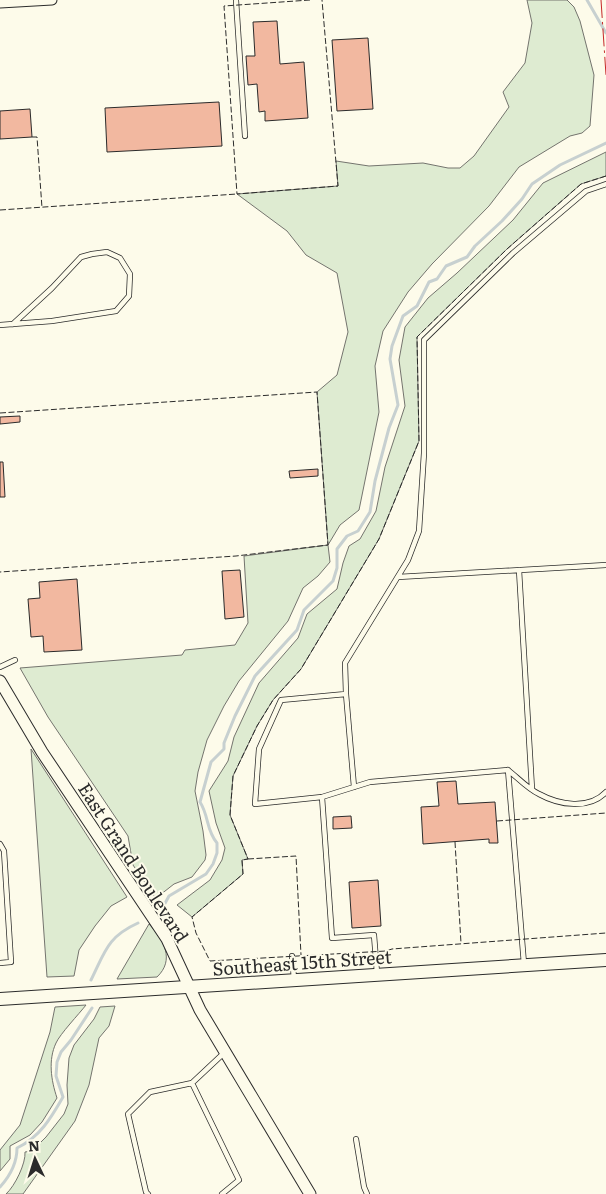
<svg xmlns="http://www.w3.org/2000/svg" width="606" height="1194" font-family="Literata,serif">
<style>
.green{fill:#deebd1;stroke:#74746e}
.lines{fill:none;stroke-linecap:round;stroke-linejoin:round}
.stream{stroke:#c7d0d0;stroke-width:3}
.building{fill:#f2b8a0;stroke:#2b2b2b}
.service-casing{stroke:#2b2b2b;stroke-width:6}
.minor-casing{stroke:#2b2b2b;stroke-width:11}
.tertiary-casing{stroke:#2b2b2b;stroke-width:13}
.secondary-casing{stroke:#2b2b2b;stroke-width:14}
.service{stroke:#fdfbea;stroke-width:4.5}
.minor{stroke:#fdfbea;stroke-width:9}
.tertiary{stroke:#fdfbea;stroke-width:11}
.secondary{stroke:#fdfbea;stroke-width:12}
.fence{stroke:#2b2b2b;stroke-width:1;stroke-dasharray:6 2.5;stroke-linecap:butt}
.power{stroke:#c62828;stroke-width:1;stroke-dasharray:18 4 2.5 4;stroke-linecap:butt}
.labels{text-anchor:middle;dominant-baseline:central;stroke-width:4;stroke-linejoin:round;paint-order:stroke}
.street-label{font-size:18px;fill:#2b2b2b;stroke:#fdfbea}
</style>
<rect width="100%" height="100%" fill="#fdfbea"/>
<path class="green" d="M 527,0 L 567,0 L 574,7 L 580,21 L 594,75 L 590,126 L 582,133 L 570,136 L 519,167 L 489,206 L 432,264 L 408,292 L 383,331 L 375,366 L 379,412 L 359,510 L 340,525 L 328,545 L 330,562 L 318,576 L 303,588 L 288,621 L 239,681 L 224,706 L 207,740 L 198,772 L 195,791 L 203,831 L 206,855 L 205,860 L 192,877 L 174,884 L 160,895 L 154,896 L 133,865 L 128,836 L 48,717 L 20,668 L 182,655 L 185,650 L 235,645 L 248,623 L 244,556 L 328,545 L 317,392 L 337,375 L 348,332 L 337,273 L 306,255 L 287,231 L 237,194 L 338,186 L 336,161 L 369,166 L 423,163 L 448,168 L 460,168 L 474,156 L 509,107 L 503,92 L 525,63 L 532,23 Z
M 606,152 L 606,176 L 581,184 L 507,249 L 417,337 L 419,441 L 379,539 L 301,669 L 273,700 L 257,726 L 233,776 L 230,815 L 248,859 L 242,860 L 243,874 L 192,917 L 177,905 L 210,880 L 222,860 L 225,848 L 216,823 L 209,791 L 228,761 L 234,737 L 259,683 L 298,638 L 307,614 L 337,589 L 343,563 L 349,546 L 360,539 L 376,511 L 385,467 L 405,406 L 399,360 L 405,327 L 428,298 L 457,273 L 513,220 L 543,183 Z
M 31,749 L 127,897 L 111,906 L 95,926 L 79,950 L 74,976 L 47,977 Z
M 149,924 C 164,940 175,960 157,977 L 117,979 Z
M 86,1005 C 79,1014 60,1034 56,1043 C 48,1060 51,1080 57,1098 L 42,1122 L 30,1135 L 10,1146 L 10,1159 L 0,1171 L 0,1150 L 20,1125 L 50,1032 L 55,1007 Z
M 115,1006 L 109,1026 L 99,1038 L 89,1085 L 75,1121 L 23,1194 L 6,1194 C 15,1186 26,1163 25,1152 L 32,1151 L 46,1137 L 64,1114 L 68,1104 L 67,1085 L 69,1058 L 74,1045 L 94,1019 L 100,1007 Z"/>
<g class="lines">
<path class="stream" d="M 587,0 L 606,33
M 163,907 L 169,896 L 206,874 L 213,864 L 217,853 L 217,843 C 206,830 209,816 200,802 L 211,762 L 224,749 L 224,743 L 235,716 L 255,676 L 297,630 L 304,610 L 333,581 L 337,568 L 337,549 L 347,536 L 358,531 L 370,512 L 375,481 L 389,428 L 398,405 L 390,359 L 392,346 L 403,316 L 417,306 L 429,282 L 437,279 L 446,266 L 467,257 L 475,246 L 502,221 L 522,199 L 532,184 L 560,165 L 606,143
M 91,980 C 105,952 107,937 138,923
M 0,1187 C 10,1176 17,1163 17,1148 C 40,1137 51,1118 63,1097 L 56,1076 L 57,1062 L 61,1052 L 71,1040 L 92,1008"/>
</g>
<path class="building" d="M 277,21 L 280,64 L 304,62 L 308,118 L 265,121 L 265,111 L 259,112 L 257,84 L 248,85 L 246,56 L 255,56 L 253,22 Z
M 368,38 L 373,109 L 337,111 L 332,40 Z
M 219,102 L 222,146 L 107,152 L 105,108 Z
M 30,109 L 32,137 L 0,139 L 0,111 Z
M 20,416 L 20,422 L 0,424 L 0,417 Z
M 0,462 L 3,462 L 5,497 L 0,497 Z
M 318,469 L 318,476 L 290,478 L 289,471 Z
M 240,570 L 244,617 L 225,619 L 222,571 Z
M 77,579 L 82,650 L 44,652 L 43,636 L 31,637 L 28,599 L 40,598 L 39,582 Z
M 456,781 L 458,804 L 495,802 L 498,843 L 489,843 L 489,839 L 423,844 L 421,807 L 439,806 L 437,782 Z
M 351,816 L 352,828 L 333,829 L 333,817 Z
M 378,880 L 381,926 L 352,928 L 349,882 Z"/>
<g class="lines">
<defs>
<path id="service" d="M 236,0 L 245,136
M 0,325 L 52,321 L 116,311 L 129,296 L 130,274 L 120,258 L 107,252 L 92,254 L 81,257 L 52,288 L 13,324
M 519,570 L 532,789
M 398,577 L 606,565
M 0,667 L 15,660
M 346,694 L 354,787
M 508,770 C 518,778 528,789 539,794 C 559,805 589,810 606,792
M 322,797 L 255,804 L 259,749 L 281,700 L 346,694 L 345,663 L 408,560 L 419,531 L 424,453 L 424,340 L 513,253 L 586,191 L 606,184
M 0,844 L 4,851 L 11,962 L 0,963
M 292,956 L 294,979
M 377,973 L 374,935 L 332,938 L 322,797 L 370,782 L 508,770 L 524,964
M 192,1083 L 239,1180 L 222,1194
M 356,1139 L 364,1187 L 367,1194
M 148,1194 L 146,1192 L 128,1114 L 150,1092 L 192,1083 L 224,1053"/>
<path id="minor" d="M 0,3 L 52,0"/>
<path id="tertiary" d="M 0,681 L 42,752 L 167,939 L 200,1010 L 310,1194"/>
<path id="secondary" d="M 0,999 L 606,960"/>
</defs>
<use href="#service" class="service-casing"/>
<use href="#minor" class="minor-casing"/>
<use href="#tertiary" class="tertiary-casing"/>
<use href="#secondary" class="secondary-casing"/>
<use href="#service" class="service"/>
<use href="#minor" class="minor"/>
<use href="#tertiary" class="tertiary"/>
<use href="#secondary" class="secondary"/>
<path class="fence" d="M 310,0 L 224,6 L 237,194 L 338,186 L 322,0
M 32,137 L 37,137 L 42,208
M 606,176 L 581,184 L 507,249 L 417,337 L 419,441 L 379,539 L 301,669 L 273,700 L 257,726 L 233,776 L 230,815 L 248,859 L 242,860 L 243,874 L 192,917 L 196,933 L 210,961 L 386,951 L 392,949 L 606,933
M 0,210 L 237,194
M 0,413 L 317,392 L 328,545 L 236,556 L 0,572
M 497,821 L 606,813
M 455,842 L 461,943
M 248,859 L 296,856 L 301,955"/>
<path class="power" d="M 601,0 L 606,75"/>
</g>
<g class="labels">
<g class="street-label">
<text transform="translate(134 862) rotate(57)">East Grand Boulevard</text>
<text transform="translate(302 962) rotate(-4)">Southeast 15th Street</text>
</g>
</g>
<g transform="translate(35 1159) rotate(356)" stroke="#fdfbea" stroke-width="4" paint-order="stroke">
<path d="M0-4L9 19L0 12L-9 19Z" fill="#2b2b2b"/>
<text y="-8" font-size="14" font-weight="bold" text-anchor="middle" fill="#2b2b2b">N</text>
</g>
</svg>
